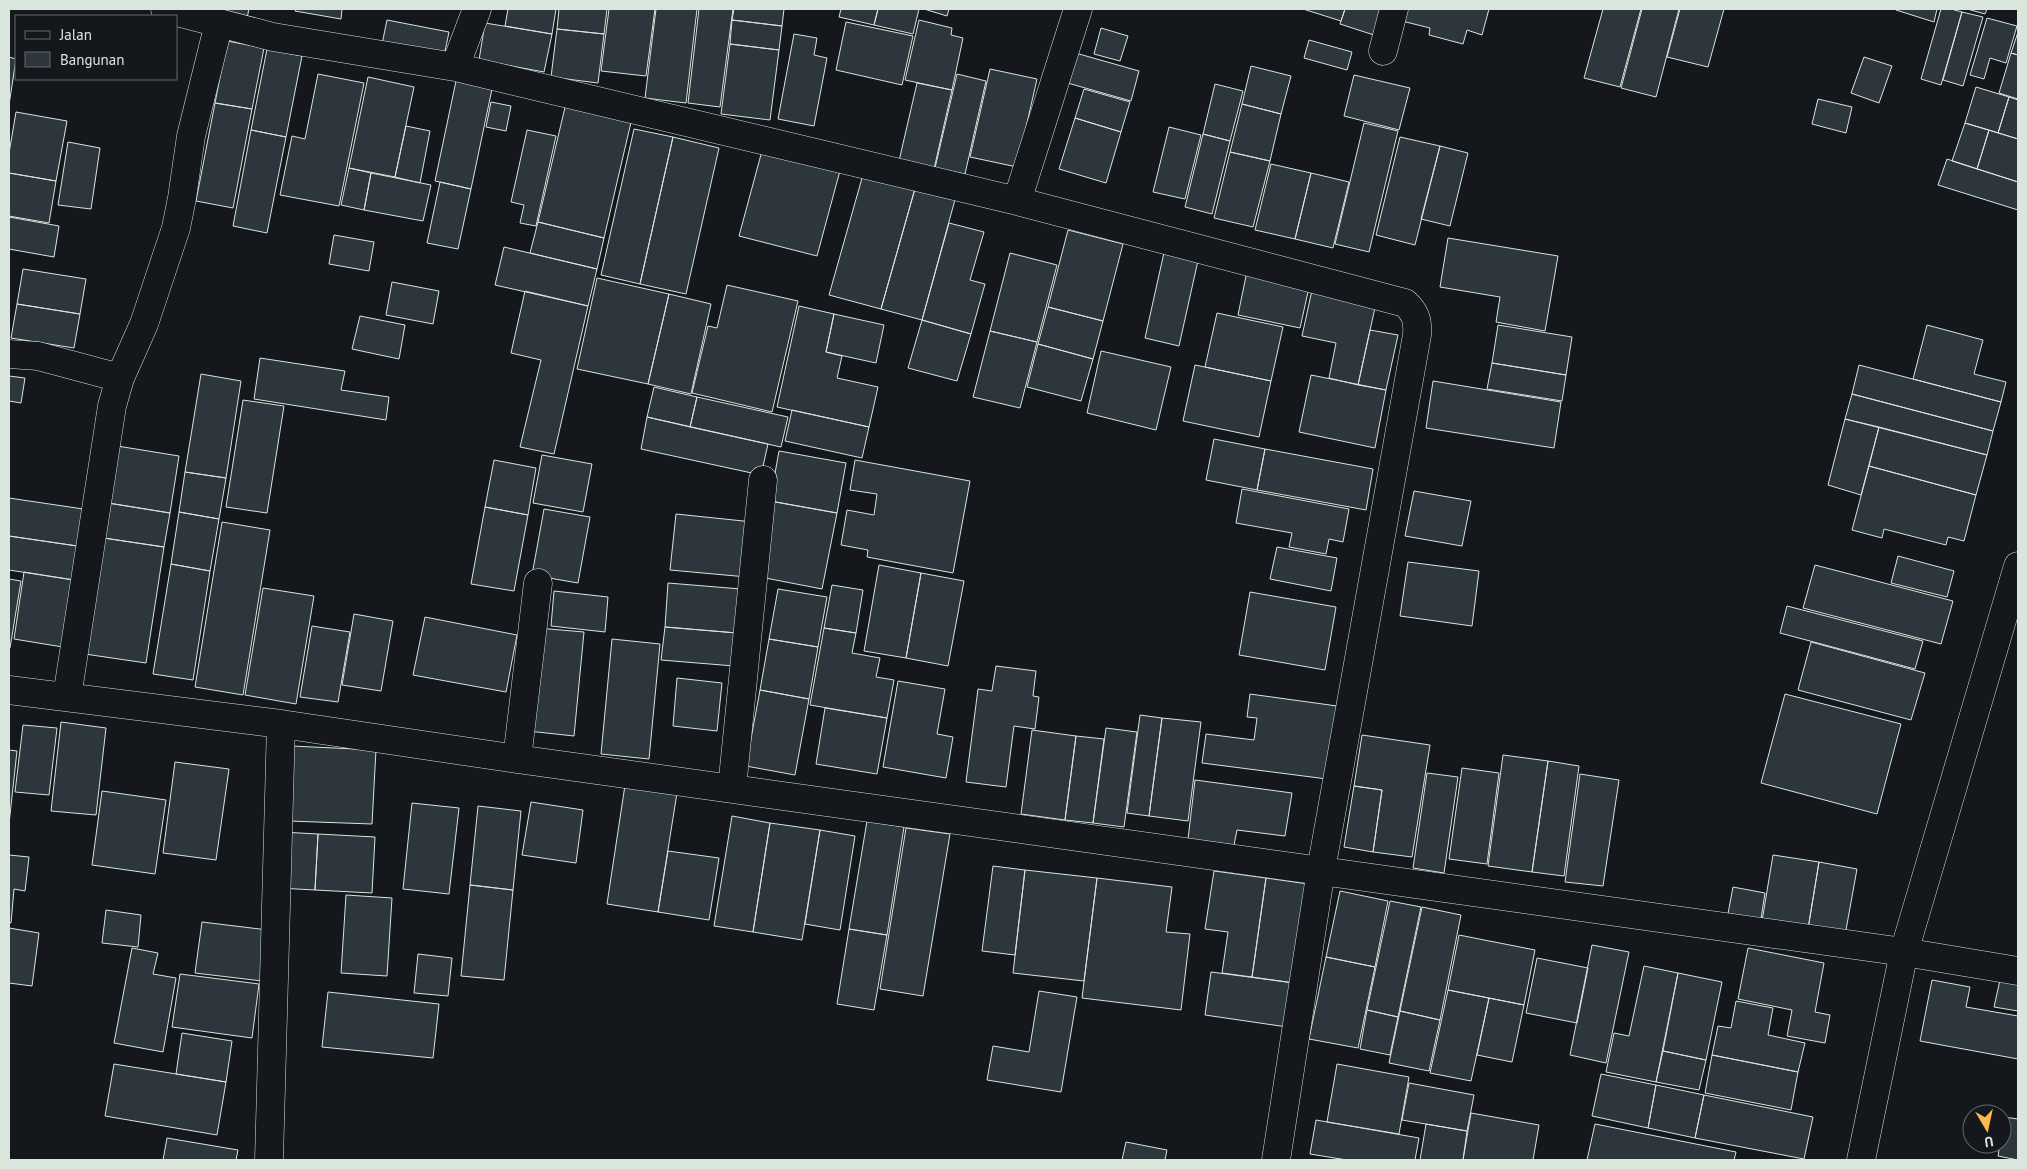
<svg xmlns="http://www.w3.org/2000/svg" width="2027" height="1169" font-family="'PT Sans',sans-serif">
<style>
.building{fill:#2c363c;stroke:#d8e6dc}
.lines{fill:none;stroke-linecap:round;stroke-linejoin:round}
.minor-casing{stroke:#d8e6dc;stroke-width:29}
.secondary-casing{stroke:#d8e6dc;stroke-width:29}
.minor{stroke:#14181c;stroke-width:28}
.secondary{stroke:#14181c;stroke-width:28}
</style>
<rect width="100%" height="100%" fill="#14181c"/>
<path class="building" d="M 216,9 L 249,9 L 247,18 Z
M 296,9 L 342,9 L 341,19 L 295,11 Z
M 508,9 L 556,9 L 552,34 L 505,26 Z
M 559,9 L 607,9 L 604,34 L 557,29 Z
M 609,9 L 655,9 L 646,76 L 601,71 Z
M 656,9 L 697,9 L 686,103 L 645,98 Z
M 699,9 L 733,9 L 720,107 L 688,103 Z
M 734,9 L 784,9 L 782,26 L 732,20 Z
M 841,9 L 878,9 L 874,25 L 839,17 Z
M 878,9 L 919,9 L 913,34 L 874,25 Z
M 924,9 L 949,9 L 947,16 Z
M 1303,9 L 1345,9 L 1341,21 Z
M 1345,9 L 1386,9 L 1377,36 L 1340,24 Z
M 1406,9 L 1489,9 L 1482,35 L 1467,30 L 1463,44 L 1429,35 L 1430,28 L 1402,21 Z
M 1603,9 L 1641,9 L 1620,87 L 1584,78 Z
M 1642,9 L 1679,9 L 1656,97 L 1621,88 Z
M 1680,9 L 1724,9 L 1708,67 L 1667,57 Z
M 1896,9 L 1937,9 L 1934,22 L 1896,10 Z
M 1941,9 L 1951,9 L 1962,12 L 1941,85 L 1921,79 Z
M 1967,9 L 1987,9 L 1985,14 Z
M 1962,12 L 1983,17 L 1963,86 L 1943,80 Z
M 1987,18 L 2017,26 L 2006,63 L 1990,58 L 1984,79 L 1970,75 Z
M 387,20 L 449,32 L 443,61 L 381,49 Z
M 732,20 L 782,26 L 779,50 L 730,44 Z
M 919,20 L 952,28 L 951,35 L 963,38 L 952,90 L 905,80 Z
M 846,22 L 913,36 L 902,85 L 836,70 Z
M 485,23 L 552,34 L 544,72 L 479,60 Z
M 1101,28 L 1128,36 L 1120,61 L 1094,54 Z
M 557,29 L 604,34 L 598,83 L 551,77 Z
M 2018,32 L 2018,55 L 2011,53 Z
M 794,34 L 817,38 L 814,55 L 827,58 L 814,126 L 778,119 Z
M 1309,40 L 1352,52 L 1347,70 L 1304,58 Z
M 227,41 L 264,48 L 252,109 L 215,103 Z
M 730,44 L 779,50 L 770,120 L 721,114 Z
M 267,49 L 302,56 L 286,137 L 251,130 Z
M 1072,52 L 1139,71 L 1131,101 L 1064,82 Z
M 2011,53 L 2018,55 L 2018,99 L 1999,93 Z
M 9,57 L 16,59 L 9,105 Z
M 1864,57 L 1892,66 L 1879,103 L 1851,93 Z
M 1251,66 L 1291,76 L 1281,114 L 1242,104 Z
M 990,69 L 1037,79 L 1017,167 L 970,157 Z
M 318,74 L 364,83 L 339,206 L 280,195 L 292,136 L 305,139 Z
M 957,74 L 986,81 L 965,174 L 935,168 Z
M 1354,75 L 1410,88 L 1399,130 L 1344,116 Z
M 368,77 L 414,87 L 395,177 L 349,168 Z
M 456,81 L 492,89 L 471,189 L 435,181 Z
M 917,83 L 952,90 L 934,169 L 899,161 Z
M 1215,84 L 1243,91 L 1230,141 L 1203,134 Z
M 1976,87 L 2009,97 L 1998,133 L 1965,123 Z
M 1084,89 L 1130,102 L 1121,132 L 1075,118 Z
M 2009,97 L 2018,100 L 2018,139 L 1998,133 Z
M 1818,99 L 1852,107 L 1846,133 L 1812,124 Z
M 491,102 L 511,106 L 506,131 L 486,127 Z
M 215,103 L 252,109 L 233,208 L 196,201 Z
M 566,103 L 632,118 L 604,238 L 538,222 Z
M 1242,104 L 1281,114 L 1270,161 L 1230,152 Z
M 16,112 L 67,121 L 56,181 L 9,173 L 9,153 Z
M 1075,118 L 1121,132 L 1106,183 L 1059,169 Z
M 1364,123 L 1398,131 L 1369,252 L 1335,244 Z
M 1965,123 L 1989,130 L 1977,169 L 1952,161 Z
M 406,126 L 430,131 L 420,183 L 395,177 Z
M 1169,127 L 1201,135 L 1185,199 L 1153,192 Z
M 634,129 L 673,137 L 640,284 L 601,275 Z
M 251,130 L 286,137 L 267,233 L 233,226 Z
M 527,130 L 556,136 L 536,226 L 520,223 L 524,205 L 511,202 Z
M 1989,130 L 2018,139 L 2018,182 L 1977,169 Z
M 1203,134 L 1230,141 L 1212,214 L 1185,207 Z
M 673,137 L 719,148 L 686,294 L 640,284 Z
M 1400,137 L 1440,146 L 1415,245 L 1376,235 Z
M 68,142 L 100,148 L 91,209 L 58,205 Z
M 1440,146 L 1468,153 L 1450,226 L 1421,219 Z
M 763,147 L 841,167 L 817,256 L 739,236 Z
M 1230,152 L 1270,161 L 1253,227 L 1214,218 Z
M 1947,159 L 2018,182 L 2018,210 L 1938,185 Z
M 1271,164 L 1311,173 L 1295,239 L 1255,230 Z
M 349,168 L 371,173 L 364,210 L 341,205 Z
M 864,171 L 916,185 L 881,309 L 829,295 Z
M 9,173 L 56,181 L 49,223 L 9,216 Z
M 371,173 L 431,185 L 423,221 L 364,210 Z
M 1311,173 L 1349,182 L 1333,248 L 1295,239 Z
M 440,182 L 471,189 L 458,249 L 427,243 Z
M 916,185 L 956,196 L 922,320 L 881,309 Z
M 9,217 L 59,226 L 54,257 L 9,249 Z
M 538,222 L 604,238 L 597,269 L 530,253 Z
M 949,223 L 984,232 L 970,280 L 985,284 L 971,334 L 922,320 Z
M 1068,230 L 1123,244 L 1103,321 L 1048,307 Z
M 334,235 L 374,242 L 369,271 L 329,264 Z
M 1448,238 L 1558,256 L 1545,331 L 1496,322 L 1500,297 L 1440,287 Z
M 504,247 L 597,269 L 588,306 L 495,285 Z
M 1165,248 L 1199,256 L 1179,346 L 1145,338 Z
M 1010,253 L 1057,265 L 1037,342 L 990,331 Z
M 23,269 L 86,279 L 80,314 L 17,304 Z
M 1247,271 L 1310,283 L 1300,328 L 1238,315 Z
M 597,278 L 669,294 L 648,384 L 577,369 Z
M 392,282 L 439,291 L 433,324 L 386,315 Z
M 727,285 L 798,301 L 772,412 L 692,393 L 708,326 L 717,328 Z
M 1312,290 L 1376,303 L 1358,385 L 1329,378 L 1336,343 L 1302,336 Z
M 525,291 L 588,306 L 554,454 L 520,447 L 541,360 L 511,353 Z
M 669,294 L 711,304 L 691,394 L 648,384 Z
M 17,304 L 80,314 L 74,348 L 11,338 Z
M 799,306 L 834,314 L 826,352 L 842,356 L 837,378 L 878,387 L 869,427 L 777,407 Z
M 1048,307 L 1103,321 L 1093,359 L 1038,344 Z
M 1217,313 L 1283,327 L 1271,381 L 1205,367 Z
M 834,314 L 884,325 L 876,363 L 826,352 Z
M 360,316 L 405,325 L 399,359 L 352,349 Z
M 922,320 L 971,334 L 957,381 L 908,368 Z
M 1498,325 L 1572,337 L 1566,375 L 1492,363 Z
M 1927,325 L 1983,340 L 1974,374 L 2006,382 L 2001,402 L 1913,379 Z
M 1370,330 L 1398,335 L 1386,390 L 1358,385 Z
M 990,331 L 1037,342 L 1020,408 L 973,397 Z
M 1038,344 L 1093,359 L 1081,401 L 1027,387 Z
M 1101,351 L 1171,367 L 1156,430 L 1087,413 Z
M 260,358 L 345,371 L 341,390 L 389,397 L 386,420 L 254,399 Z
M 1492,363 L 1566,375 L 1562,401 L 1487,389 Z
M 1195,365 L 1271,381 L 1259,437 L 1183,421 Z
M 1859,365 L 2001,402 L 1993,431 L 1852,394 Z
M 201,374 L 241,381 L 226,478 L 185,472 Z
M 1311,375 L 1386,390 L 1375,448 L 1299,432 Z
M 9,376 L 25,378 L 21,403 L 9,401 Z
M 1433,381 L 1561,402 L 1554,448 L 1426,428 Z
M 654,387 L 697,397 L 690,427 L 647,417 Z
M 1852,394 L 1993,431 L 1987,455 L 1845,419 Z
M 697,397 L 788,417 L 781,447 L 690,427 Z
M 243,400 L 284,406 L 267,513 L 226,507 Z
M 792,410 L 869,427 L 862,458 L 785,441 Z
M 647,417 L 768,444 L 761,475 L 641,449 Z
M 1845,419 L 1879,427 L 1861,495 L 1828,485 Z
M 1879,427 L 1987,455 L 1976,495 L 1869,466 Z
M 1214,439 L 1265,449 L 1257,490 L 1206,480 Z
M 111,445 L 179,456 L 170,513 L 102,502 Z
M 1265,449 L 1373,469 L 1366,510 L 1257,490 Z
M 779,451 L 846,463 L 837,513 L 770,501 Z
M 542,455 L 592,464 L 583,512 L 533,503 Z
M 494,460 L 536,468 L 528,515 L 485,507 Z
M 855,460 L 970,481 L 953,573 L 867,557 L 868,550 L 841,545 L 847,510 L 874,515 L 877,494 L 850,490 Z
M 1869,466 L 1976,495 L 1964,541 L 1948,537 L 1946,545 L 1884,529 L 1882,538 L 1852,530 Z
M 185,472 L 226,478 L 219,519 L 179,512 Z
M 1242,489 L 1349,509 L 1343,542 L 1329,539 L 1326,554 L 1289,547 L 1292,533 L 1236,523 Z
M 1414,491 L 1471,501 L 1462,546 L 1405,536 Z
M 9,498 L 90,510 L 84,547 L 9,536 Z
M 770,501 L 837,513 L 822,589 L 755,576 Z
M 102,502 L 170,513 L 164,547 L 97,537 Z
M 485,507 L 528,515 L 514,591 L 471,584 Z
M 544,509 L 590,517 L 578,583 L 532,575 Z
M 179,512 L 219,519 L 210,571 L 171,564 Z
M 676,514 L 753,522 L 747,577 L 670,570 Z
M 222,522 L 270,530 L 243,695 L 195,687 Z
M 9,536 L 84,547 L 80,581 L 9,570 Z
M 97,537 L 164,547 L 146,663 L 78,653 Z
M 1277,547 L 1337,558 L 1331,591 L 1270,579 Z
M 1898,556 L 1954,571 L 1947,597 L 1891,583 Z
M 1408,562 L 1479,571 L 1472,626 L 1400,616 Z
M 171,564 L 210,571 L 193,680 L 153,674 Z
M 879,565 L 921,573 L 906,658 L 864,651 Z
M 1815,565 L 1953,601 L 1941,644 L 1803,608 Z
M 24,572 L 80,581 L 69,648 L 14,639 Z
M 921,573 L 964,581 L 948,666 L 906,658 Z
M 9,579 L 21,581 L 10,648 L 9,648 Z
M 668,583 L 741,589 L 737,633 L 665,627 Z
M 832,585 L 863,590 L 856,633 L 824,628 Z
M 263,588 L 314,596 L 296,704 L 245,695 Z
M 778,589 L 827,597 L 818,647 L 769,639 Z
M 554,591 L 608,597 L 605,632 L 551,626 Z
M 1250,592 L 1336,607 L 1325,670 L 1239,655 Z
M 1787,606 L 1923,641 L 1915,669 L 1780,633 Z
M 354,614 L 393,621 L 381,691 L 342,685 Z
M 425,617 L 517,635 L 506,692 L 413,675 Z
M 312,626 L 350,632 L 338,702 L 300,697 Z
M 665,627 L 737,633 L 734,666 L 661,660 Z
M 538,628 L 584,632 L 574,736 L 528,731 Z
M 824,628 L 856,633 L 852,653 L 880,658 L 876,677 L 894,680 L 887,718 L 810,705 Z
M 612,639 L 660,644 L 649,759 L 601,754 Z
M 769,639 L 818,647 L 809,699 L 760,690 Z
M 1811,642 L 1925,673 L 1911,720 L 1798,690 Z
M 996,666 L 1036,671 L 1033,696 L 1039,697 L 1035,729 L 1014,726 L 1006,787 L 966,782 L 978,689 L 992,691 Z
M 677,678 L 722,683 L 717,731 L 673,726 Z
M 898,681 L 945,689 L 937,734 L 953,737 L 946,778 L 883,767 Z
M 760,690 L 809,699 L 795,775 L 746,766 Z
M 1250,694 L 1337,706 L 1327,779 L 1202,763 L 1206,734 L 1254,740 L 1257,718 L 1247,717 Z
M 1785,694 L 1901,724 L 1877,814 L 1761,783 Z
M 825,708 L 887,718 L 877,774 L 816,764 Z
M 1140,715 L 1162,718 L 1149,816 L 1127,813 Z
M 1162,718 L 1201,722 L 1188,821 L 1149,816 Z
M 61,722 L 106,728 L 96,815 L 51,811 Z
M 23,725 L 57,728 L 49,795 L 15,792 Z
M 1106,728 L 1137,732 L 1124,827 L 1093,823 Z
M 1032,730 L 1076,736 L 1065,820 L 1021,814 Z
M 1362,735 L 1430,745 L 1412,857 L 1373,852 L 1382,790 L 1354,786 Z
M 1076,736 L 1104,739 L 1093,823 L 1065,820 Z
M 292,746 L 376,750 L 372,824 L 289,821 Z
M 9,750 L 17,751 L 9,824 Z
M 1503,755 L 1548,761 L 1532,872 L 1488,866 Z
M 1548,761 L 1579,766 L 1564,876 L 1532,872 Z
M 175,762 L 229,769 L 216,860 L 163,853 Z
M 1462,768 L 1499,773 L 1487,864 L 1449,859 Z
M 1427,773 L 1458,777 L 1444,873 L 1413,868 Z
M 1580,774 L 1619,780 L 1603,886 L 1565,882 Z
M 1195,780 L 1292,793 L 1285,836 L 1237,830 L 1234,845 L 1188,839 Z
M 625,785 L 677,793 L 658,912 L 607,904 Z
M 1354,786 L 1382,790 L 1373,852 L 1344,847 Z
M 102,791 L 166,800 L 155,874 L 92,865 Z
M 531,802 L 583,810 L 576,863 L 522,855 Z
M 412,803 L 459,808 L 449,894 L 403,889 Z
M 478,806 L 521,811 L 513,890 L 470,885 Z
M 732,816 L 770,823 L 753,932 L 714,926 Z
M 867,821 L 904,827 L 887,935 L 849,929 Z
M 770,823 L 820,830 L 802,940 L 753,932 Z
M 906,828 L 950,834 L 923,996 L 880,989 Z
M 820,830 L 855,836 L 840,930 L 805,924 Z
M 281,832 L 318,834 L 315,890 L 278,888 Z
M 318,834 L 375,837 L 372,893 L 315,890 Z
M 668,851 L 719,858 L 709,920 L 658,912 Z
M 9,855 L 29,857 L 25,891 L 14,889 L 11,923 L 9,922 Z
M 1773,855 L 1819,862 L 1807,935 L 1761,927 Z
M 1819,862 L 1857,869 L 1844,941 L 1807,935 Z
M 993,866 L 1025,870 L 1015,955 L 982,951 Z
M 1025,870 L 1097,878 L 1084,981 L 1013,973 Z
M 1214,871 L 1266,878 L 1252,977 L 1222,973 L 1228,932 L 1205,929 Z
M 1097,878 L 1172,887 L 1166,932 L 1190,934 L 1181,1010 L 1082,998 Z
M 1266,878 L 1308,884 L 1294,983 L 1252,977 Z
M 470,885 L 513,890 L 504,980 L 461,976 Z
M 1733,887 L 1765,893 L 1760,925 L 1727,919 Z
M 1340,891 L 1388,901 L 1375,967 L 1326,957 Z
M 346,895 L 392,898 L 387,976 L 341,973 Z
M 1390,901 L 1421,907 L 1398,1017 L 1367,1010 Z
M 1422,907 L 1461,915 L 1440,1020 L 1400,1011 Z
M 106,910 L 141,915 L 138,947 L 102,943 Z
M 202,922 L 268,930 L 262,981 L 195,973 Z
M 9,928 L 39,933 L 32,986 L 9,983 Z
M 849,929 L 887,935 L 874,1010 L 837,1004 Z
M 1459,935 L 1535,950 L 1524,1005 L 1448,990 Z
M 1592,945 L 1629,952 L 1606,1063 L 1570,1055 Z
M 132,948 L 158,953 L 153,974 L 176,978 L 163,1052 L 114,1043 Z
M 1748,948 L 1824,963 L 1815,1012 L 1830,1015 L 1825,1043 L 1787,1036 L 1792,1010 L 1738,999 Z
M 418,954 L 452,958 L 448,996 L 414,993 Z
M 1326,957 L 1375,967 L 1358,1048 L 1309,1039 Z
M 1537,958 L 1588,968 L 1577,1023 L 1526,1013 Z
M 1644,966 L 1678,973 L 1656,1082 L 1606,1072 L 1614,1033 L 1629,1036 Z
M 1211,972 L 1294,983 L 1287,1027 L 1205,1015 Z
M 1678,973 L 1722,982 L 1706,1060 L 1663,1051 Z
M 180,974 L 259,984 L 252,1038 L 172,1027 Z
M 1932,980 L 1970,987 L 1966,1007 L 2018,1016 L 2018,1059 L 1920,1041 Z
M 2000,980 L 2018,983 L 2018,1011 L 1994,1007 Z
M 1448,990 L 1489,998 L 1471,1081 L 1430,1073 Z
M 1039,991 L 1077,997 L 1061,1092 L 987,1080 L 993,1046 L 1029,1052 Z
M 328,992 L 439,1004 L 433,1058 L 322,1047 Z
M 1489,998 L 1524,1005 L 1512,1062 L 1477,1055 Z
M 1736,1001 L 1773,1008 L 1768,1035 L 1805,1043 L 1798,1072 L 1712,1055 L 1718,1026 L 1731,1028 Z
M 1367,1010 L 1398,1017 L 1390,1055 L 1360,1049 Z
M 1400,1011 L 1440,1020 L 1429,1071 L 1389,1063 Z
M 182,1033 L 232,1041 L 226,1082 L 176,1074 Z
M 1663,1051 L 1706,1060 L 1699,1090 L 1656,1082 Z
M 1712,1055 L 1798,1072 L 1791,1110 L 1705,1093 Z
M 114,1064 L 226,1082 L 217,1135 L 105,1116 Z
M 1337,1064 L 1409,1077 L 1399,1134 L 1327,1122 Z
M 1601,1074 L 1656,1085 L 1648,1128 L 1592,1116 Z
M 1409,1083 L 1474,1095 L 1467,1131 L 1402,1120 Z
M 1656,1085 L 1704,1095 L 1695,1138 L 1648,1128 Z
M 1704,1095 L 1813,1117 L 1804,1159 L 1695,1138 Z
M 1471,1113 L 1539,1125 L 1533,1160 L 1463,1160 Z
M 2004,1117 L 2018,1119 L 2018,1160 L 1998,1156 L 2000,1144 L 2002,1144 Z
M 1316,1120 L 1419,1138 L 1415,1160 L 1347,1160 L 1310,1154 Z
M 1426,1124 L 1467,1131 L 1463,1160 L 1420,1160 Z
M 1595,1124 L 1736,1152 L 1734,1160 L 1587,1160 Z
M 167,1138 L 238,1150 L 236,1160 L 163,1160 Z
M 1126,1142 L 1167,1150 L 1165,1160 L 1122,1160 Z"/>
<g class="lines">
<defs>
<path id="minor" d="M 165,9 L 273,37 L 455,67 L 1017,201 L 1405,303 C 1416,313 1418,321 1417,335 L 1321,870 L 1276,1160
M 1383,51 L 1394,9
M 455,67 L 477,9
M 1017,201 L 1078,9
M 9,354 L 38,356 L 120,378
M 9,690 L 281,724 L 517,759 L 1904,952 L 2018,971
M 67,697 L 112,406 L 120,378 L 144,324 L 176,228 L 182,198 L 191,136 L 219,23
M 517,759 L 538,583
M 732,788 L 763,480
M 269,1160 L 281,724"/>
<path id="secondary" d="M 1861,1160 L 1904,952 L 2018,566"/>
</defs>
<use href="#minor" class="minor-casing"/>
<use href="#secondary" class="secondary-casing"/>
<use href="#minor" class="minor"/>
<use href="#secondary" class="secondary"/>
</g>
<rect width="2027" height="1169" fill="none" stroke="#d8e6dc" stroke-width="20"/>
<rect x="15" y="15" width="162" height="65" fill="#14181c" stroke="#626a69"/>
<rect x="25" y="31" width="25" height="8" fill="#14181c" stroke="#626a69"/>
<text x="60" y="40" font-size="15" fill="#d8e6dc">Jalan</text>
<rect x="25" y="52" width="25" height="15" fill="#2c363c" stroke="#626a69"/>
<text x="60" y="65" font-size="15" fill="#d8e6dc">Bangunan</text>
<g transform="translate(1987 1129) rotate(171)"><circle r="24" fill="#14181c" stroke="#626a69"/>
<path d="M0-4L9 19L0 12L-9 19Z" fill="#ffb74d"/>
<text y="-8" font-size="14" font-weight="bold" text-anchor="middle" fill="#d8e6dc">U</text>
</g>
</svg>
